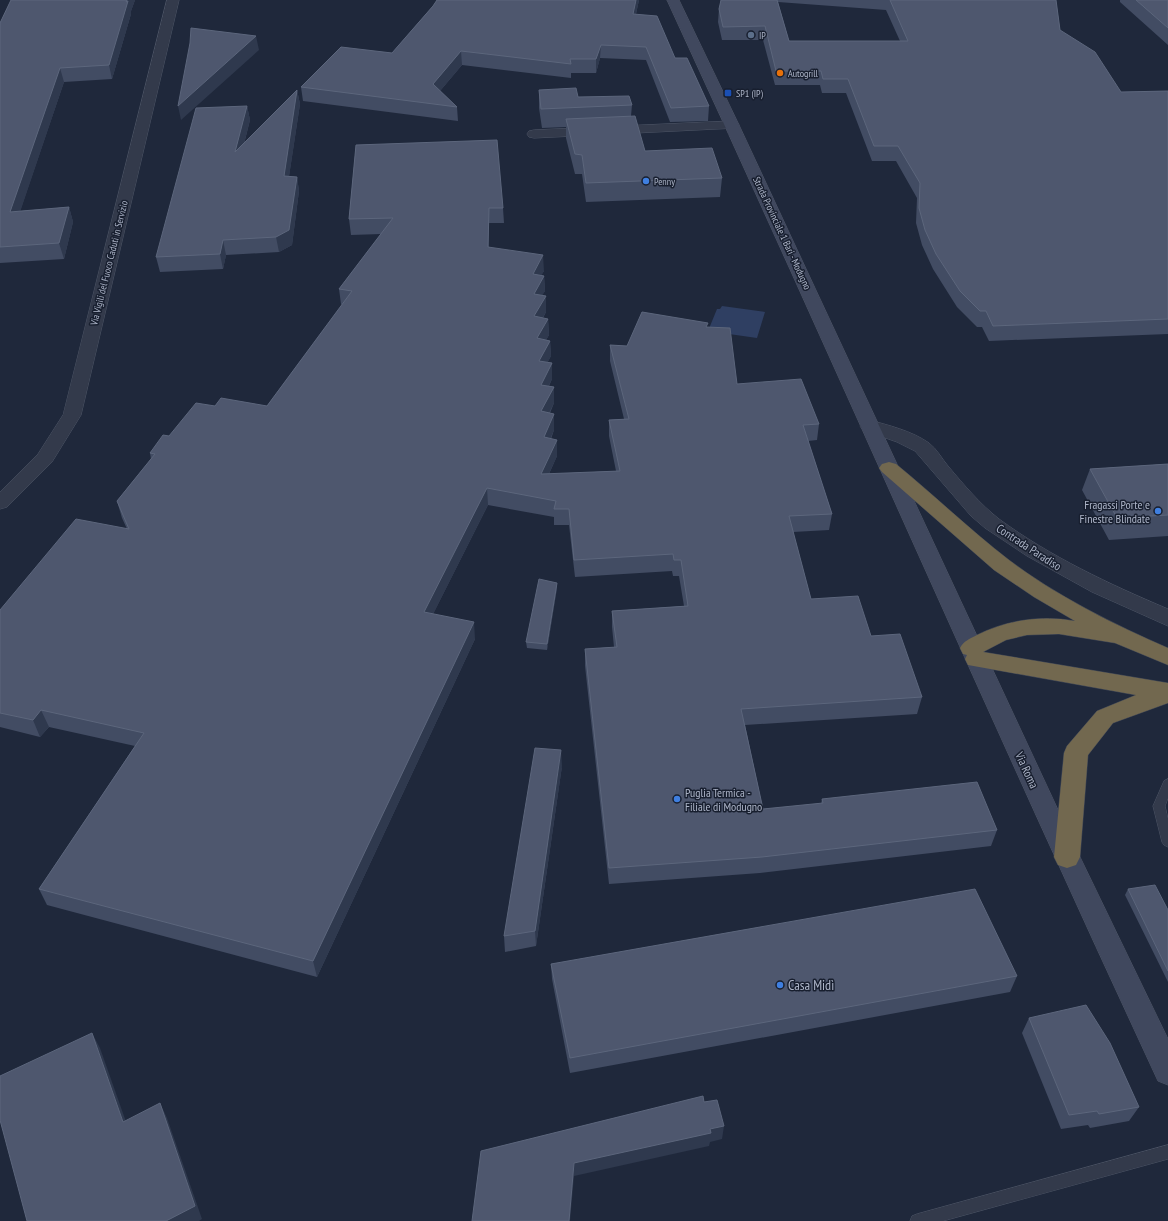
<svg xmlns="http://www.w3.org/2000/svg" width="1168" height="1221" font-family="'PT Sans Narrow',sans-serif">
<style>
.water{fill:#2f3f62}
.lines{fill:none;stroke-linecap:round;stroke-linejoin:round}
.lane-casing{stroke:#4d5566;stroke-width:1}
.street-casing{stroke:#4d5566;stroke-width:1}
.secondary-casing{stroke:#4d5566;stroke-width:1}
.highway-casing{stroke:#3d4556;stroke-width:1}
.lane{fill:#333a4b;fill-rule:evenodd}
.street{fill:#333a4b;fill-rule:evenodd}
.secondary{fill:#40485e;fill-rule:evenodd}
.highway{fill:#72684f;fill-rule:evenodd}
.wall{fill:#424c63;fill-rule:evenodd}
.shaded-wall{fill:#2f394e}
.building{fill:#4e576e;stroke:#5c667c}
.service-dot{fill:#5c6f8a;stroke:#181f2f;stroke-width:1.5}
.food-dot{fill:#e8710a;stroke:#181f2f;stroke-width:1.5}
.transit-dot{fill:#1a4fb4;stroke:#181f2f;stroke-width:1.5}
.shop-dot{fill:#3f7fe0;stroke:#181f2f;stroke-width:1.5}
.labels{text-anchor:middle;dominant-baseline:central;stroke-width:3;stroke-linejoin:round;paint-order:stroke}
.far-poi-label{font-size:10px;fill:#adb5c8;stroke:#181f2f;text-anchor:start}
.far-street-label{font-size:10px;fill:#adb5c8;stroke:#181f2f}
.poi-label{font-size:12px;fill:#adb5c8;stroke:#181f2f;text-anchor:end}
.street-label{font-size:12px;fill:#adb5c8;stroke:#181f2f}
.near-poi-label{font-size:14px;fill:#adb5c8;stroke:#181f2f;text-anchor:start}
</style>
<rect width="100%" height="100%" fill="#1f283b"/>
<path class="water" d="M 722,306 L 765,312 L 757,338 L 708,331 L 717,309 L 720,309 Z"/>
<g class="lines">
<defs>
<path id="lane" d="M 1168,779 L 1168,798 L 1165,806 L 1168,819 L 1168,847 L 1164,845 L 1162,842 L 1153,806 L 1164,781 Z
M 1168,1145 L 1168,1159 L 943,1221 L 910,1221 L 912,1216 L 917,1214 Z"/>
<path id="street" d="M 167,0 L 179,0 L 81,415 L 52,462 L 7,507 L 0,509 L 0,492 L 38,454 L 63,415 Z
M 732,121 L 737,122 L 739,125 L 737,128 L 534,138 L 529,137 L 527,134 L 529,131 L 534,130 Z
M 869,420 C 888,425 912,431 929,443 C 937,449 942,459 948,466 C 964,485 980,504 999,519 C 1051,557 1109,584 1168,609 L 1168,626 L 1092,592 L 1027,556 L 985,528 L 971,516 L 915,451 L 897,442 L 863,430 L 860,426 L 863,422 Z"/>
<path id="secondary" d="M 667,0 L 679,0 L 739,125 L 1080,857 L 1168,1039 L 1168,1085 L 1158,1081 C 991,722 833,359 667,0 Z"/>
<path id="highway" d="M 889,462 L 896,464 C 934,495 970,530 1009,560 C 1055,595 1115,625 1168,648 L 1168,665 L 1115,643 L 1059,634 L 1027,635 L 1006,640 L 983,652 L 1168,683 L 1168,703 L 1113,723 L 1088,755 L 1080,857 L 1076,865 L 1067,868 L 1058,865 L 1054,857 L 1064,753 L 1067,746 L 1097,711 L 1136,695 L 968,665 L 965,659 L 967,655 L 963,654 L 960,648 C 964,641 969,639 977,635 C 1007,620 1041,615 1075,621 L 1034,597 L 994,570 L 882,472 L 879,468 L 882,464 Z"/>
</defs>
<use href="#lane" class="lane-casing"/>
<use href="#street" class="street-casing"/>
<use href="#secondary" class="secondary-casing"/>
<use href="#highway" class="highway-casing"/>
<use href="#lane" class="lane"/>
<use href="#street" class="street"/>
<use href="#secondary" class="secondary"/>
<use href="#highway" class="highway"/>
</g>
<path class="wall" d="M 11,0 L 135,0 L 131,11 L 131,14 L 112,79 L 64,82 L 20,211 L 69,207 L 73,222 L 64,259 L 0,263 L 0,23 Z
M 437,0 L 639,0 L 636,14 L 675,58 L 709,106 L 708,121 L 670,122 L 646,60 L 600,58 L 596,73 L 571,73 L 571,78 L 462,65 L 440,91 L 457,107 L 458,121 L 303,101 L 301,87 L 392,53 L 433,6 Z
M 721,0 L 1056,0 L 1060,30 L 1121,92 L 1168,91 L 1168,334 L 989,341 L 982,327 L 977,327 L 957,307 L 933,269 L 922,245 L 916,223 L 917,198 L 896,161 L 872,161 L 846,93 L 822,93 L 820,85 L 775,85 L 763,40 L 722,40 L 718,22 L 719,9 ZM 778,2 L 886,10 L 900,41 L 789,41 Z
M 1120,0 L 1168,0 L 1168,45 L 1120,2 Z
M 297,90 L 300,104 L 289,176 L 297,177 L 299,191 L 292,245 L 279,252 L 226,255 L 223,269 L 160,272 L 156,257 L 247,106 L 250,120 L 244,144 Z
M 539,90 L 578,97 L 632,105 L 631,116 L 645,151 L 722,178 L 720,197 L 586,202 L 582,174 L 575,174 L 566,138 L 566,127 L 542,128 L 539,108 Z
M 356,145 L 503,208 L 504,223 L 489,223 L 489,247 L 544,271 L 541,275 L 544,276 L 545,291 L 542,295 L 546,312 L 543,318 L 548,319 L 549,335 L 546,340 L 550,341 L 551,356 L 547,363 L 552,363 L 552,379 L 549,386 L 554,387 L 554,403 L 550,413 L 554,430 L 551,439 L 557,456 L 549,474 L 616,471 L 609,436 L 609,420 L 624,419 L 610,361 L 610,345 L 627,346 L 708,327 L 737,384 L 819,424 L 817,440 L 808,441 L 832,514 L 829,530 L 793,532 L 811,599 L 871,636 L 922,697 L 917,714 L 745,725 L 763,809 L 821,804 L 822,799 L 997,830 L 991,846 L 760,873 L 609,884 L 585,666 L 585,649 L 614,647 L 612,627 L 612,611 L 684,606 L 679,576 L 673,576 L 672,571 L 575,577 L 569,525 L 554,525 L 554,517 L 488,505 L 433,614 L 475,639 L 317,977 L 47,905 L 39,889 L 135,746 L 49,727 L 40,737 L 0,727 L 0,610 L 127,529 L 122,518 L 117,501 L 151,459 L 150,453 L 169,436 L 215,406 L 267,406 L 342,305 L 341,304 L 339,289 L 381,234 L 351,235 L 349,219 Z
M 1168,464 L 1168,536 L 1109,540 L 1082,490 L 1090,469 Z
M 557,583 L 557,588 L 547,650 L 527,648 L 526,642 Z
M 562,766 L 536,946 L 505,952 L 504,936 Z
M 1128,889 L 1168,910 L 1168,982 L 1125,895 Z
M 551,964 L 1017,976 L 1010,992 L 570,1073 L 552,979 Z
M 1029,1018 L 1139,1107 L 1129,1121 L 1090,1128 L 1088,1125 L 1061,1129 L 1022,1033 Z"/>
<path class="shaded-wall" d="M 127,0 L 135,0 L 131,11 L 131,14 L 112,79 L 109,65 Z
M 636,0 L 639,0 L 633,27 L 633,14 Z
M 256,36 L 259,50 L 181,120 L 178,106 Z
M 601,45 L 600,58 L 596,73 L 596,59 Z
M 461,51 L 462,65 L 434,98 L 433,84 Z
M 60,68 L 64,82 L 15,227 L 10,212 Z
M 297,90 L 300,104 L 287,190 L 284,176 Z
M 247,106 L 250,120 L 238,167 L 235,152 Z
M 297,177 L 299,191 L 292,245 L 279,252 L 276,237 Z
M 69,207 L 73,222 L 64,259 L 59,243 Z
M 489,208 L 489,262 L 488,247 Z
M 223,240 L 226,255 L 223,269 L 220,254 Z
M 543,255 L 544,271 L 533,290 L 533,274 Z
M 544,276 L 545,291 L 534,309 L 534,294 Z
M 546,296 L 546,312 L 534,332 L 534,316 Z
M 548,319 L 549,335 L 538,354 L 537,338 Z
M 550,341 L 551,356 L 540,377 L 539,361 Z
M 552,363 L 552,379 L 541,401 L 541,385 Z
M 554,387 L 554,403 L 542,427 L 541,411 Z
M 554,414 L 554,430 L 544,453 L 544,437 Z
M 557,440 L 557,456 L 541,491 L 541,474 Z
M 487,488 L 488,505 L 426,628 L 424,612 Z
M 557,583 L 557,588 L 547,650 L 547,644 Z
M 474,622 L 475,639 L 317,977 L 313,961 Z
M 41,710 L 49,727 L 40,737 L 33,720 Z
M 561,750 L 562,766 L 536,946 L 535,931 Z
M 92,1033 L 100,1048 L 131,1136 L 123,1122 Z
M 160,1103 L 167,1118 L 202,1219 L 199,1221 L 166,1221 Z
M 724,1126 L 722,1139 L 710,1142 L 709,1146 L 574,1176 L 570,1221 L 569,1221 L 574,1163 Z"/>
<path class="building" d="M 11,0 L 127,0 L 126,2 L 128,1 L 109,65 L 60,68 L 10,212 L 69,207 L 59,243 L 0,247 L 0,23 Z
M 437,0 L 636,0 L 633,14 L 657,16 L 675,58 L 687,58 L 709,106 L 671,108 L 646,47 L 601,45 L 596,59 L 570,59 L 571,64 L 461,51 L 433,84 L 457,107 L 301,87 L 341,47 L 392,53 L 433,6 Z
M 721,0 L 777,0 L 789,41 L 908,41 L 890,0 L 1056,0 L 1060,30 L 1095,52 L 1121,92 L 1168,91 L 1168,319 L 993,326 L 986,311 L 980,311 L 960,291 L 936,254 L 925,230 L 919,208 L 920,183 L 898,146 L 874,146 L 848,79 L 823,79 L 821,71 L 776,71 L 765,26 L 723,27 L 719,9 Z
M 1136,0 L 1168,0 L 1168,28 Z
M 191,28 L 256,36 L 178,106 L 190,43 Z
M 576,88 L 578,97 L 629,96 L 632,105 L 541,109 L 539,90 Z
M 297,90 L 284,176 L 297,177 L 289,230 L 276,237 L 223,240 L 220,254 L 156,257 L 196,108 L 247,106 L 235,152 Z
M 635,116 L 645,151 L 712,148 L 722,178 L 586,183 L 582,155 L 575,154 L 566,119 Z
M 497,140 L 503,208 L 489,208 L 488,247 L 543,255 L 533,274 L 544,276 L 534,294 L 546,296 L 534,316 L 548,319 L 537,338 L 550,341 L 539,361 L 552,363 L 541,385 L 554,387 L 541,411 L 554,414 L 544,437 L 557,440 L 541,474 L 620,471 L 609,420 L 629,419 L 610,345 L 627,346 L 642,312 L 708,323 L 706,327 L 730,328 L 737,384 L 801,379 L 819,424 L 803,425 L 832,514 L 789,516 L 811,599 L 858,596 L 871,636 L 900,634 L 922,697 L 741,709 L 763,809 L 823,803 L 822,799 L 977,782 L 997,830 L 762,857 L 609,868 L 585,649 L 617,647 L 612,611 L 688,606 L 681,560 L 674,560 L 673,554 L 574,560 L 569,509 L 554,509 L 556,501 L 487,488 L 424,612 L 474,622 L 313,961 L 39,889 L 144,733 L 41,710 L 33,720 L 0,713 L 0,610 L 76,519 L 129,529 L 117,501 L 155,454 L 150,453 L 163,435 L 169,436 L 196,403 L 215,406 L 221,398 L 267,406 L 352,291 L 339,289 L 393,218 L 349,219 L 356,145 Z
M 1168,464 L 1168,515 L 1117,518 L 1090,469 Z
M 539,579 L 557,583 L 547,644 L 526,642 Z
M 535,748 L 561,750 L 535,931 L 504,936 Z
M 1155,885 L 1168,910 L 1168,971 L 1128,889 Z
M 975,889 L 1017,976 L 570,1058 L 551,964 Z
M 1086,1005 L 1110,1043 L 1139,1107 L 1099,1114 L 1097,1111 L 1069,1115 L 1029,1018 Z
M 92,1033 L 123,1122 L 160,1103 L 195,1206 L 166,1221 L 27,1221 L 0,1120 L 0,1076 Z
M 703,1096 L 704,1102 L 717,1100 L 724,1126 L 710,1129 L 711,1133 L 574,1163 L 569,1221 L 472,1221 L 481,1151 Z"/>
<circle class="service-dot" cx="751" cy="35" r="4"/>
<circle class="food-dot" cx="780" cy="73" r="4"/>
<rect class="transit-dot" x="724" y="89" width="8" height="8" rx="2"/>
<g class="shop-dot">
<circle cx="646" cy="181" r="4"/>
<circle cx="1158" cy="511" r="4"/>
<circle cx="677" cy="799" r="4"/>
<circle cx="780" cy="985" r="4"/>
</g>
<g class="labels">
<g class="far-poi-label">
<text x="759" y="35">IP</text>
<text x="788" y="73">Autogrill</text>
<text x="736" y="93">SP1 (IP)</text>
<text x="654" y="181">Penny</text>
</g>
<g class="far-street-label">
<text transform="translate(782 233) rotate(65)">Strada Provinciale 1 Bari - Modugno</text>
<text transform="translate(109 263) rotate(-76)">Via Vigili del Fuoco Caduti in Servizio</text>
</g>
<g class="poi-label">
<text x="1150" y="504">Fragassi Porte e<tspan x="1150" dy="14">Finestre Blindate</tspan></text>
<text x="685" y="792" text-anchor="start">Puglia Termica -<tspan x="685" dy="14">Filiale di Modugno</tspan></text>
</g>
<g class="street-label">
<text transform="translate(1029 547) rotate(33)">Contrada Paradiso</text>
<text transform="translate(1027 770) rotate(65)">Via Roma</text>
</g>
<g class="near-poi-label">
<text x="788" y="985">Casa Midì</text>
</g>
</g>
</svg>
